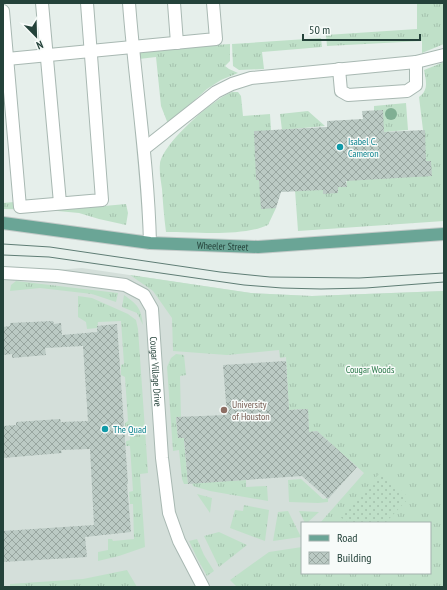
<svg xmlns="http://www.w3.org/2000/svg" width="447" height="590" font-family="'PT Sans Narrow',sans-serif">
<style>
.built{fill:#d4dfda;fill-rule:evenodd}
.grass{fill:url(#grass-tufts)}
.garden{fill:url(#garden-dots)}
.building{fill:url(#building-cross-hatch)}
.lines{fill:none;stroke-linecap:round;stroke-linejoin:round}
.minor-casing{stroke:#a8b8b2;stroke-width:14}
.major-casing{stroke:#c2cac8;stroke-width:14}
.minor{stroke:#fff;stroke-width:12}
.major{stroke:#6aa596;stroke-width:12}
.tram{stroke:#5f7d75;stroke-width:1}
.tree{fill:#80af93}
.culture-dot{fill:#0f9aa8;stroke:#f7fbf9;stroke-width:1.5}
.education-dot{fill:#8d6e63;stroke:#f7fbf9;stroke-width:1.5}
.labels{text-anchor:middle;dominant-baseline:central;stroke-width:3;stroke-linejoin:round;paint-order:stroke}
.culture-label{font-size:10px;fill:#0d838f;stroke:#f7fbf9;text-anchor:start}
.street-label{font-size:10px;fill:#24423a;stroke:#f7fbf9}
.park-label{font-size:10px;fill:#2d7a4b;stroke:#f7fbf9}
.education-label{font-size:10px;fill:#785e54;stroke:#f7fbf9;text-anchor:start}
</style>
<defs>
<pattern id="grass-tufts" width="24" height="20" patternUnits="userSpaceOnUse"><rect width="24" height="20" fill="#bfe0c8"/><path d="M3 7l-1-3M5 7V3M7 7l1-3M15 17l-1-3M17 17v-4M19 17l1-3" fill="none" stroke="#a4c1ad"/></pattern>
<pattern id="garden-dots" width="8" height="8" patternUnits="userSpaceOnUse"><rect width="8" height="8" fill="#bfe0c8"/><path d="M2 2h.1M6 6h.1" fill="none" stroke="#a4c1ad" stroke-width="1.8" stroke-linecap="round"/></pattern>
<pattern id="building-cross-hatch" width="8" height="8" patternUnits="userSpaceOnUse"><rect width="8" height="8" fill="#bbcac4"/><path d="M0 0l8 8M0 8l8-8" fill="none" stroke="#98a6a0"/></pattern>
</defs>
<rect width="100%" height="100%" fill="#e6efeb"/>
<path class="built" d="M 82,268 L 251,293 L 312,296 L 444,291 L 444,587 L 3,587 L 3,274 ZM 302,523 L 430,523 L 430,573 L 302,573 Z"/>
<path class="grass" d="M 417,3 L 444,3 L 444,44 L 422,53 L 422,41 L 327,46 L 326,35 L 417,29 Z
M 321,38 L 322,47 L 262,52 L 264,69 L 239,70 L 233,66 L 232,44 Z
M 230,44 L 230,61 L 225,66 L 229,69 L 238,73 L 221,80 L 207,89 L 168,124 L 161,106 L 156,57 L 139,59 L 139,50 Z
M 444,62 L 444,221 L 298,231 L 295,190 L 346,186 L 347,180 L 425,162 L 423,130 L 419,97 C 429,90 426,81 424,70 Z
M 232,92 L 238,92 L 241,96 L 243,116 L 270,114 L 276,208 L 268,225 C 242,237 195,232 166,232 C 164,217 163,203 162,189 C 161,181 159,172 160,164 C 162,144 213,99 232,92 Z
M 406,103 L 408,130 L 384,132 L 384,129 L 374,130 L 374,106 Z
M 308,111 L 325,126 L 282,130 L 280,114 Z
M 70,197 L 71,209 L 126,204 L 128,213 L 126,225 L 99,219 L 79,213 L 47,210 L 3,209 L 3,203 Z
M 130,275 L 251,293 L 312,296 L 444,291 L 444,587 L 237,587 L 230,580 L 269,552 L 302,547 L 302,573 L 430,573 L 430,523 L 320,523 L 364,473 L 317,431 L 309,432 L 308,411 L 307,409 L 289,410 L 286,357 L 280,358 L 279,350 L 227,355 L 173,351 L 172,318 L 153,291 Z
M 16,281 L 118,293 L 116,302 L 92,294 L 40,288 L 10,291 L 11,285 Z
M 124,295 C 138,305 141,308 143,325 L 137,313 L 122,307 Z
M 78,296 L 92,298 L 128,314 L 136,320 L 138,329 L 148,473 L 140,474 L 145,547 L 119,556 L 98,561 L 98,552 L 108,550 L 108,539 L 112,539 L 113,541 L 134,539 L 133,504 L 130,504 L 129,492 L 133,491 L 130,446 L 126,446 L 126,441 L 130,440 L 129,427 L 125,426 L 125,423 L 128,421 L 125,377 L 121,375 L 121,365 L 124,364 L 121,321 L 98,322 L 97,328 L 87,329 L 86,322 L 78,317 Z
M 176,354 L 184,355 L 186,375 L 180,376 L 181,417 L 176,418 L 178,438 L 188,438 L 189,441 L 184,441 L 188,484 L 184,484 L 182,479 L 179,450 L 173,451 L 167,367 L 171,358 Z
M 301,479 L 323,499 L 328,498 L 328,502 L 318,503 L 289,502 L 288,480 Z
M 246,480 L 246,487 L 267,486 L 268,501 L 210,491 L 193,486 L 192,483 Z
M 197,494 L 212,498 L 210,513 Z
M 244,505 L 269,510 L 265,541 L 230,528 L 235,510 L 243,511 Z
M 288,511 L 301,537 L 273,541 L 278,512 Z
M 299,511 L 319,512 L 307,523 L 305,523 Z
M 219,532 L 247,545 L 219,567 L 204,536 Z
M 197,539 L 204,555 L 214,571 L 207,576 L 197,558 L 189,541 Z
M 127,570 L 137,587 L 10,587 L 10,584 L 83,579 Z"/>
<path class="garden" d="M 381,472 L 409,498 L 385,523 L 349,523 L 340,517 Z"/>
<path class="building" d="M 383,110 L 384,132 L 425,130 L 426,161 L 431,161 L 432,176 L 346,181 L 347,187 L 338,187 L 338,193 L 323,194 L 323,190 L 281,192 L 276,208 L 261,209 L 259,180 L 256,180 L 254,131 L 327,127 L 327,121 L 363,119 L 362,111 Z
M 53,321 L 54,324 L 61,323 L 62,335 L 97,332 L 97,326 L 117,324 L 128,484 L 127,484 L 131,532 L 85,537 L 87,557 L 3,562 L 3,531 L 94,525 L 90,449 L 61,450 L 62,453 L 3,458 L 3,426 L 16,425 L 16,422 L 60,419 L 61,422 L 88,421 L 83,346 L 45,348 L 46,355 L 12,358 L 12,354 L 3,355 L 3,327 L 10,326 L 10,323 Z
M 286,361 L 289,410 L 308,409 L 309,432 L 317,431 L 357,467 L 328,499 L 302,476 L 188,484 L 184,438 L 178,438 L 176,417 L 227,415 L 223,365 Z"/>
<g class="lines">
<defs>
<g id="minor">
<path d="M 42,3 L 60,203"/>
<path d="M 129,3 C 135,83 148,162 150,243"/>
<path d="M 174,3 L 177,43"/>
<path d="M 3,11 L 20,207 L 102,200 L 87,3"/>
<path d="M 7,59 L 216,39 L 213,3"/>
<path d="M 339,69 L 341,91 L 348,95 L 407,91 L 416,85 L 416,62"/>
<path d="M 145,148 L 216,92 L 232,84 L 251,78 L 416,62 L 444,55"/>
<path id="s1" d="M 3,273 L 57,276 L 125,285 L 144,295 L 152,309 L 162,458 L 169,513 L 179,541 L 203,587"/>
</g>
<g id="major">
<path id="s2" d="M 3,223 L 150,243 L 258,247 L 444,234"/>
</g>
</defs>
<use href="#minor" class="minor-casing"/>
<use href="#major" class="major-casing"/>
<use href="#minor" class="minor"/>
<use href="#major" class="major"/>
<path class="tram" d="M 3,244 L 50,247 L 220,272 L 270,277 L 359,278 L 444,273
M 3,255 L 49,257 L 244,285 L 282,288 L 321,289 L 366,288 L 444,282"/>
</g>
<circle class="tree" cx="391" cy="114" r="6"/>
<g class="culture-dot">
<circle cx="340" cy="147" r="4"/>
<circle cx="105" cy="429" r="4"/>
</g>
<circle class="education-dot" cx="224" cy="410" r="4"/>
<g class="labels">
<g class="culture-label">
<text x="348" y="141">Isabel C.<tspan x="348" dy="12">Cameron</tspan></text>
<text x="113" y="429">The Quad</text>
</g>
<g class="street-label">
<text stroke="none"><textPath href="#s2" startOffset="221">Wheeler Street</textPath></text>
<text stroke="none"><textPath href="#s1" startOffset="223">Cougar Village Drive</textPath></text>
</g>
<g class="park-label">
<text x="370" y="369">Cougar Woods</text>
</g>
<g class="education-label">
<text x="232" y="404">University<tspan x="232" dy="12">of Houston</tspan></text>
</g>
</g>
<rect width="447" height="590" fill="none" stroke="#24423a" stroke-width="8"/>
<rect x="301" y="522" width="130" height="52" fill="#f7fbf9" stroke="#a3b1ad"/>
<rect x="309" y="535" width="20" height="6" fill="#6aa596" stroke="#a3b1ad"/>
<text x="337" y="542" font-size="12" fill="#24423a">Road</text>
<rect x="309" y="552" width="20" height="12" fill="url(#building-cross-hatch)" stroke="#a3b1ad"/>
<text x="337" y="562" font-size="12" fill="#24423a">Building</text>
<g transform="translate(36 36) rotate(157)" stroke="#f7fbf9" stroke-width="3" paint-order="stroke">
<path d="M0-3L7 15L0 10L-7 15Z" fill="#24423a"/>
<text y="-6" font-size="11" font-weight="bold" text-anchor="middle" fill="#24423a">N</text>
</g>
<path d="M303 34v6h117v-6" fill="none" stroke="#24423a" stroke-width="2"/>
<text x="309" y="34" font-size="12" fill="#24423a" stroke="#f7fbf9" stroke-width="3" paint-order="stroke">50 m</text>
</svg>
